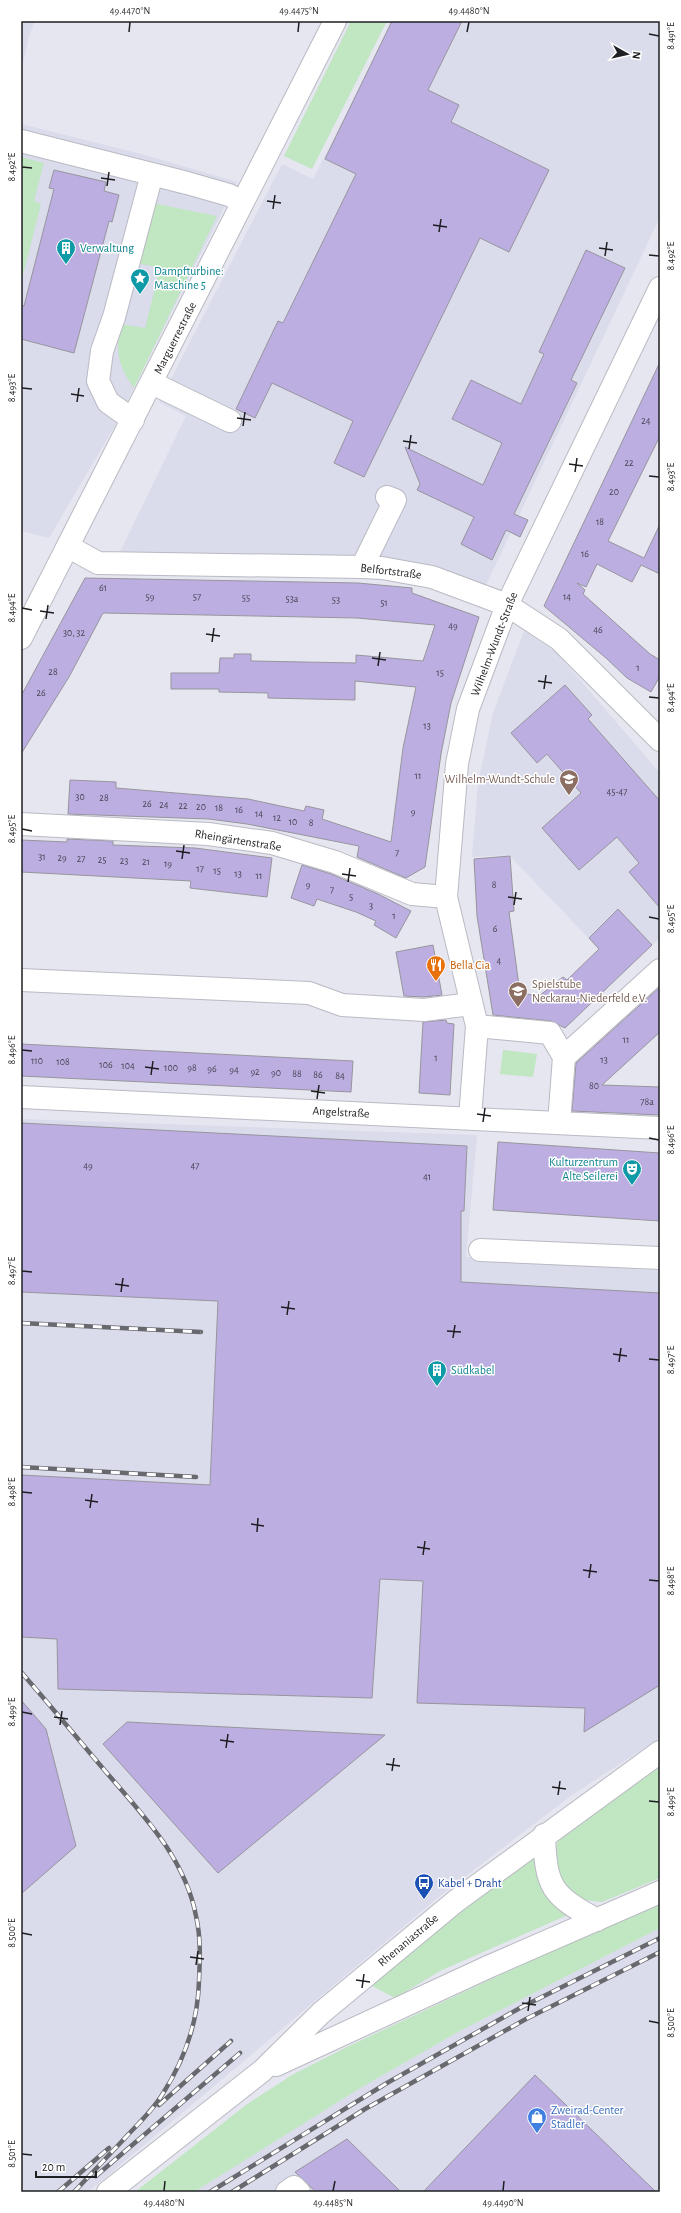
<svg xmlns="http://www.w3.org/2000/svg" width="681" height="2213" font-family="'Alegreya Sans',sans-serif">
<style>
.built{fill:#dadbeb}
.green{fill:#c0e6c2}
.building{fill:#bdaee2;stroke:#97959d}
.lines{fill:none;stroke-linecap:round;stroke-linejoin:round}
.minor-casing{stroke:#b9bac3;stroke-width:24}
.minor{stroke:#fff;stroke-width:22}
.rail-casing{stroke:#68696e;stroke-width:4.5}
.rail{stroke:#fff;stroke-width:3;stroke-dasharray:9;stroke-linecap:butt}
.ticks{fill:none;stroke:#1e1f22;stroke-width:1.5}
.labels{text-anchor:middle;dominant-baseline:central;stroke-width:3;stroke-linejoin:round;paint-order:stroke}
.number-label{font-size:10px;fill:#464352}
.culture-label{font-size:12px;fill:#0d838f;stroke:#fff;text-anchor:start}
.street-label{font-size:12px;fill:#1e1f22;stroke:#fff}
.education-label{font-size:12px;fill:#785e54;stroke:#fff;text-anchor:end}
.food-label{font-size:12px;fill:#c56008;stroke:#fff;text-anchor:start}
.transit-label{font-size:12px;fill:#164399;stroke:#fff;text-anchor:start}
.shop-label{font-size:12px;fill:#366cbe;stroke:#fff;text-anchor:start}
.neatline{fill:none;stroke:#1e1f22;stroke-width:1.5}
.ticks-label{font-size:10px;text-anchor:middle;fill:#1e1f22}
</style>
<rect width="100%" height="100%" fill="#e5e6ef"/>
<path class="built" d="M 21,21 L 35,21 L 29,36 L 21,73 Z
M 393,21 L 660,21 L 660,217 L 485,587 L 119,554 L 186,416 L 159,402 L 282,164 L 313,179 Z
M 21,124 L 145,155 L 237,182 L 114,427 L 49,538 L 21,531 Z
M 524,631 L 556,652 L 660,773 L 660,938 L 614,980 L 599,949 L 509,855 L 472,857 L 478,784 L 493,713 Z
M 21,1119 L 477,1135 L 466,1257 L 660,1271 L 660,1738 L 572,1795 L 441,1895 L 88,2192 L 21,2192 Z
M 660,1928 L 660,2192 L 194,2192 L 362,2087 L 458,2032 Z"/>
<path class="green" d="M 351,21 L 387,21 L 312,169 L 284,156 Z
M 21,157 L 44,163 L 34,201 L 41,204 L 23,275 L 21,274 Z
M 152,203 L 217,216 L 134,388 C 117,364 116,352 120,324 L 145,328 L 160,268 L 137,263 Z
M 503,1050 L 537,1054 L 533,1077 L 500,1074 Z
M 660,1767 L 660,1878 L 602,1902 L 585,1900 L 574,1894 L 564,1885 L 557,1872 L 554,1849 L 562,1835 Z
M 534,1854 L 541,1884 L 570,1914 L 440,1971 L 395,1998 L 372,1986 L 453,1914 Z
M 660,1903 L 660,1928 L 458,2032 L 362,2087 L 194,2192 L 135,2192 L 246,2105 L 292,2075 L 347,2047 L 549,1952 Z"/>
<path class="building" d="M 392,21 L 462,21 L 428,90 L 459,105 L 451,122 L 549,170 L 509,252 L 480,238 L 364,477 L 334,463 L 353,421 L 272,383 L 255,418 L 236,409 L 278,321 L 283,323 L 356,174 L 325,159 Z
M 54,170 L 106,182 L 104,191 L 119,195 L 112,222 L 109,221 L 74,353 L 21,339 L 21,305 L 24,306 L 54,189 L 49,188 Z
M 586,250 L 625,268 L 571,380 L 577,383 L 514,514 L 528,520 L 520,537 L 506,530 L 492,560 L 461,544 L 474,517 L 417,490 L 420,484 L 405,447 L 483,485 L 502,443 L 452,419 L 471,380 L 521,404 L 544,354 L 539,352 Z
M 660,362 L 660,436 L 608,541 L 644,558 L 660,524 L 660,574 L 641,565 L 632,582 L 597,564 L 586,587 L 577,583 L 585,590 L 583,594 L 650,654 L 660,660 L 660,676 L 651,692 L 627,678 L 606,658 L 544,606 Z
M 85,578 L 358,583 L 412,588 L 412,593 L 479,617 L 451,703 L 441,754 L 425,867 L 406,878 L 357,857 L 359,846 L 247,824 L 209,819 L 68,814 L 70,780 L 116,782 L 116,788 L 248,799 L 304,811 L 306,806 L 324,810 L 322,819 L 391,842 L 403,748 L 416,687 L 355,681 L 355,700 L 268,698 L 268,693 L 219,692 L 219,689 L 171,689 L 171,673 L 219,673 L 220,658 L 234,658 L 234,654 L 251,654 L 251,661 L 356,663 L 356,655 L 423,661 L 435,625 L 357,618 L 103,613 L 69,677 L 21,754 L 21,696 Z
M 565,685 L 592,715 L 588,719 L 660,801 L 660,908 L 629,872 L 639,863 L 617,837 L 579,870 L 542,828 L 581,793 L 547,754 L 537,763 L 511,733 Z
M 67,839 L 113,841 L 113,845 L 195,848 L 272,858 L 267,897 L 190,888 L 191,881 L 21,872 L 21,840 L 67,842 Z
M 510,856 L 514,911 L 509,912 L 520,993 L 539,996 L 563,977 L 567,980 L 599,949 L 589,938 L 618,909 L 652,945 L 565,1028 L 551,1021 L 493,1015 L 477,916 L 474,859 Z
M 302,865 L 331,874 L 378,894 L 411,911 L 396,938 L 374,925 L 376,921 L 356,912 L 317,899 L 314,906 L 291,898 Z
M 433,945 L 442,995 L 424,997 L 404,996 L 396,952 Z
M 660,987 L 660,1032 L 602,1085 L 660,1087 L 660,1115 L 572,1111 L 576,1063 Z
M 446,1020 L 447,1023 L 454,1024 L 450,1095 L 419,1093 L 423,1022 Z
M 21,1044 L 353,1061 L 351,1092 L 21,1076 Z
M 21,1123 L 467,1146 L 464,1211 L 461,1211 L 461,1282 L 660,1293 L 660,1685 L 584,1732 L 585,1708 L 417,1703 L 423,1581 L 380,1579 L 372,1698 L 58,1689 L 57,1639 L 21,1637 L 21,1475 L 210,1485 L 218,1301 L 21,1292 Z
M 498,1142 L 660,1153 L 660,1221 L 493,1210 Z
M 21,1700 L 46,1729 L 76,1846 L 21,1894 Z
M 127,1722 L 385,1735 L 218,1873 L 103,1744 Z
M 535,2075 L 656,2192 L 423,2192 Z
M 347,2139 L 401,2192 L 316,2192 L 295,2172 Z"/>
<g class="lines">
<defs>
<path id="minor" d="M 21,141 L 187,183 L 229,195 L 243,202
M 152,383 L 230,421
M 133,420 L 108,402 L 98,381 L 102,351 L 114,317 L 152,174
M 69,547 L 98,563 L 362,567 L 382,568 L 432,577 L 507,605 L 559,639 L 660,740
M 362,567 L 395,500 L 387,497
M 21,638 L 335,21
M 21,824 L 208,834 L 272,843 L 335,862 L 412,894 L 446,897
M 21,980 L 309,993 L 342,1005 L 424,1010 L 471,1004
M 477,1026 L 550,1033 L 564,1057
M 21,1097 L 660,1128
M 470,1118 L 477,1026 L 446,897 L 457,764 L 468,709 L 507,605 L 660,288
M 559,1123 L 564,1057 L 660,970
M 480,1250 L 660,1258
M 544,1835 C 546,1887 551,1895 597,1920
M 276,2065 L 488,1967 L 660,1892
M 108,2192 L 262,2071 L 321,2013 L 456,1901 L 660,1752
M 287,2192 L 294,2187 L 299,2192"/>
</defs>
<use href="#minor" class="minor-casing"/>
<use href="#minor" class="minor"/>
<defs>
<path id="rail" d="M 21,1323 L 201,1332
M 21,1467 L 196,1477
M 21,1672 C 50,1705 78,1739 106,1772 C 143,1815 185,1858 196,1916 C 201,1938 200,1959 199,1981 C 198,2021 184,2061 162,2095 C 152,2111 138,2124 125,2138 C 108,2156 91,2174 74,2192
M 159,2105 L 231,2041
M 96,2176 L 240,2053
M 58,2192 L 109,2148
M 210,2192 L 387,2083 L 520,2008 L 660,1938
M 232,2192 L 365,2109 L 526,2019 L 660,1952"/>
</defs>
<use href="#rail" class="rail-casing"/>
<use href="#rail" class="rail"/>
</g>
<path class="ticks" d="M 129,32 L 130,22M 298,32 L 299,22M 467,32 L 469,22M 649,34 L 659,36M 22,167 L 32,168M 101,178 L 115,180M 107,186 L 109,172M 267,201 L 281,203M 273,209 L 275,195M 433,225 L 447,227M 439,232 L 441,219M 599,248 L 613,250M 649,255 L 659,256M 605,256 L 607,242M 22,388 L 32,389M 71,394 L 84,396M 77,402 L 79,388M 237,418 L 251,420M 243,426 L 245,412M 403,441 L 417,443M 409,449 L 411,435M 569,464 L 583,466M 575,472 L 577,458M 649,476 L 659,477M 22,608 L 32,610M 40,611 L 54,613M 46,619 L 48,605M 206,634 L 220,636M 212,642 L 214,628M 372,658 L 386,660M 378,666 L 380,652M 538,681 L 552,683M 544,689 L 546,675M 649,697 L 659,698M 22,829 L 32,831M 176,851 L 190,853M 182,859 L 184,845M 342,874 L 356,876M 348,882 L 350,868M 508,897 L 522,899M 514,905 L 516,892M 649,917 L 659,919M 22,1050 L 32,1051M 145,1067 L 159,1069M 151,1075 L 153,1061M 311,1091 L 325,1093M 317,1099 L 319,1085M 477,1114 L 491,1116M 483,1122 L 485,1108M 649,1138 L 659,1140M 22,1271 L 32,1272M 115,1284 L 129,1286M 121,1292 L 123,1278M 281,1307 L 295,1309M 287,1315 L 289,1301M 447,1331 L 461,1332M 453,1338 L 455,1325M 613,1354 L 627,1356M 649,1359 L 659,1360M 619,1362 L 621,1348M 22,1492 L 32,1493M 85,1500 L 98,1502M 90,1508 L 92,1494M 251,1524 L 264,1526M 257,1532 L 258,1518M 417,1547 L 430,1549M 423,1555 L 425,1541M 583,1570 L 597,1572M 589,1578 L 591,1564M 649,1580 L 659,1581M 22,1712 L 32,1714M 54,1717 L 68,1719M 60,1725 L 62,1711M 220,1740 L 234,1742M 226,1748 L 228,1734M 386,1764 L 400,1766M 392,1771 L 394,1758M 552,1787 L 566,1789M 558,1795 L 560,1781M 649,1801 L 659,1802M 22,1933 L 32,1935M 190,1957 L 204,1959M 196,1965 L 198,1951M 356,1980 L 370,1982M 362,1988 L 364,1974M 522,2003 L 536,2005M 528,2011 L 530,1997M 649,2021 L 659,2023M 22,2154 L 32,2155M 164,2191 L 165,2181M 333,2191 L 335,2181M 503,2191 L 504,2181"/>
<defs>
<symbol id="building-pin" viewBox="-11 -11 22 30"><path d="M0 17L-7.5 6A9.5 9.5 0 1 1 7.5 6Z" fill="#0f9aa8" stroke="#fff"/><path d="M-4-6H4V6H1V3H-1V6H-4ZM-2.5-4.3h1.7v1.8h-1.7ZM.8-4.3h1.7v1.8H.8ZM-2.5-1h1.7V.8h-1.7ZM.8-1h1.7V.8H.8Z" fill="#fff"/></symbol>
<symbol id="sight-pin" viewBox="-11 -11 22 30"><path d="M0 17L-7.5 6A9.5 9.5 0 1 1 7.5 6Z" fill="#0f9aa8" stroke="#fff"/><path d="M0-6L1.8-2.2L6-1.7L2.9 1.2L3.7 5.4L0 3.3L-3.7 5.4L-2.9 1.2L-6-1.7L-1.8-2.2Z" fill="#fff"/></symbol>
<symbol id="school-pin" viewBox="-11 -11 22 30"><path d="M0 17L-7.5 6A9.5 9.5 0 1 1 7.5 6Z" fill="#8d6e63" stroke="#fff"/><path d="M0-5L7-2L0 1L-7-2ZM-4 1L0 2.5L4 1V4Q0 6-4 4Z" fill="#fff"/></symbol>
<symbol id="restaurant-pin" viewBox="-11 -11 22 30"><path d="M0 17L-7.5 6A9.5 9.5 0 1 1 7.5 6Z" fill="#e8710a" stroke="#fff"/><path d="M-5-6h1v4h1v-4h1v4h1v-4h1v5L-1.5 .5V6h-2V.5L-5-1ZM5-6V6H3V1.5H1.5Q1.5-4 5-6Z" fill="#fff"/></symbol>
<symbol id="theatre-pin" viewBox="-11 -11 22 30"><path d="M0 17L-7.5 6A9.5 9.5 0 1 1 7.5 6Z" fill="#0f9aa8" stroke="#fff"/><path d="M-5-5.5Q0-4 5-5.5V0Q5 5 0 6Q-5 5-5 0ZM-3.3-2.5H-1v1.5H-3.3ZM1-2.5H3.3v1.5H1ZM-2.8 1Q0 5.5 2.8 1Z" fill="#fff"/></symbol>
<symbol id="bus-pin" viewBox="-11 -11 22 30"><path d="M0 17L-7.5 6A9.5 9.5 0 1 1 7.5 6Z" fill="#1a4fb4" stroke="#fff"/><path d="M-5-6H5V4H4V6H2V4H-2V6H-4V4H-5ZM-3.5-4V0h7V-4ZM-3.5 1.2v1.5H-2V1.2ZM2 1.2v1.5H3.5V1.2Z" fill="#fff"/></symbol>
<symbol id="shop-pin" viewBox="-11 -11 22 30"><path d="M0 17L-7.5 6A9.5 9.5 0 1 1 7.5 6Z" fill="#3f7fe0" stroke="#fff"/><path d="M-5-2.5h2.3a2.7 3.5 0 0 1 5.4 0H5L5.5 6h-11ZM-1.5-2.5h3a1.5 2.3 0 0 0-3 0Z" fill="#fff"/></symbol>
</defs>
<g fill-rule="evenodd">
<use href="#building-pin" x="55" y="237" width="22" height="30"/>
<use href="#sight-pin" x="129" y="267" width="22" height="30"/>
<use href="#school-pin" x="558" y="768" width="22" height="30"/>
<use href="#restaurant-pin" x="425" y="954" width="22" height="30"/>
<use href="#school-pin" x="507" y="980" width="22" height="30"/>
<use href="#theatre-pin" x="621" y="1158" width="22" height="30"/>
<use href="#building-pin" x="426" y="1359" width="22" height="30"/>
<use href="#bus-pin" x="413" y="1872" width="22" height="30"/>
<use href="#shop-pin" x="526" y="2106" width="22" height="30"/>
</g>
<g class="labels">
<g class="number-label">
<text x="646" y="421">24</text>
<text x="629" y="463">22</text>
<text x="614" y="492">20</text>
<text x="600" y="522">18</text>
<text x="585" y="554">16</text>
<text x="103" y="588">61</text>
<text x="150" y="597">59</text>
<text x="197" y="597">57</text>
<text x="567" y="597">14</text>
<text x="246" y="598">55</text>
<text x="292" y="599">53a</text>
<text x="336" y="600">53</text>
<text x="384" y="603">51</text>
<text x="453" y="626">49</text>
<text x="598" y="630">46</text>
<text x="74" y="633">30, 32</text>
<text x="638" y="668">1</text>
<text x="53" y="672">28</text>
<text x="440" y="673">15</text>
<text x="41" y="693">26</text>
<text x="427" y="726">13</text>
<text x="418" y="776">11</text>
<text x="617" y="792">45-47</text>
<text x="80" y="797">30</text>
<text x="104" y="798">28</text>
<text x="147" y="804">26</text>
<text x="164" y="805">24</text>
<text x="183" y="806">22</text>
<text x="201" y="807">20</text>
<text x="219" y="808">18</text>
<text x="239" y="810">16</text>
<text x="413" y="812">9</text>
<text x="259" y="814">14</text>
<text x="277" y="818">12</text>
<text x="293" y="822">10</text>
<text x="311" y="823">8</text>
<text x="397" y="853">7</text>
<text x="42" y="857">31</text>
<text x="62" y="858">29</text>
<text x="81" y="859">27</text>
<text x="102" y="860">25</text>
<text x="124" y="861">23</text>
<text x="146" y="862">21</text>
<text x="168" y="864">19</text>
<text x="200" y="869">17</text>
<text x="217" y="871">15</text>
<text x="238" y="874">13</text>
<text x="259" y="876">11</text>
<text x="308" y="885">9</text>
<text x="494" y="885">8</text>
<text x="332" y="890">7</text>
<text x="351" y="897">5</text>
<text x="371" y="906">3</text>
<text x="394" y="916">1</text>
<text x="495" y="929">6</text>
<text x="499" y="961">4</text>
<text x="626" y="1040">11</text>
<text x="436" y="1058">1</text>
<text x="604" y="1060">13</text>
<text x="37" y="1061">110</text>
<text x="63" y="1062">108</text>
<text x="106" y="1065">106</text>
<text x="128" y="1066">104</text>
<text x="171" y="1068">100</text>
<text x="192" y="1068">98</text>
<text x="212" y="1069">96</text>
<text x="234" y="1070">94</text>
<text x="255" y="1072">92</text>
<text x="276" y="1073">90</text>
<text x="297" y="1074">88</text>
<text x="318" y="1075">86</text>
<text x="340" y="1076">84</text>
<text x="594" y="1086">80</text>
<text x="647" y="1102">78a</text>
<text x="88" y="1166">49</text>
<text x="195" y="1166">47</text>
<text x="427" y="1177">41</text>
</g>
<g class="culture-label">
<text x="80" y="248">Verwaltung</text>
<text x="154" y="271">Dampfturbine:<tspan x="154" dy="14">Maschine 5</tspan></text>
<text x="618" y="1162" text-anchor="end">Kulturzentrum<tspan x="618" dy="14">Alte Seilerei</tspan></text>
<text x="451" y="1370">Südkabel</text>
</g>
<g class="street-label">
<text transform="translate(175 338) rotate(-63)">Marguerrestraße</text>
<text transform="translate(391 571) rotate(7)">Belfortstraße</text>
<text transform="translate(494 644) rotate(-69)">Wilhelm-Wundt-Straße</text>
<text transform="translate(238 840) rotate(9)">Rheingärtenstraße</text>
<text transform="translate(341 1112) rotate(3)">Angelstraße</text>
<text transform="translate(408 1940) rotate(-40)">Rhenaniastraße</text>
</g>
<g class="education-label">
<text x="555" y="779">Wilhelm-Wundt-Schule</text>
<text x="532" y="984" text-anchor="start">Spielstube<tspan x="532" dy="14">Neckarau-Niederfeld e.V.</tspan></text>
</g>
<g class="food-label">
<text x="450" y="965">Bella Cia</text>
</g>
<g class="transit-label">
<text x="438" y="1883">Kabel + Draht</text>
</g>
<g class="shop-label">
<text x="551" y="2110">Zweirad-Center<tspan x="551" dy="14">Stadler</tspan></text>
</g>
</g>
<rect width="681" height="2213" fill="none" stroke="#ffffff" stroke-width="44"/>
<g transform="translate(627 54) rotate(98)" stroke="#ffffff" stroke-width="3" paint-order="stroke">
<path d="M0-3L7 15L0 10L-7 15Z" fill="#1e1f22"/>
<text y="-6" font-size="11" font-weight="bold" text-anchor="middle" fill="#1e1f22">N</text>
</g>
<path d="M36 2171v6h60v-6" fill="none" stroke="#1e1f22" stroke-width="2"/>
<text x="42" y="2171" font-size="12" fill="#1e1f22" stroke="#ffffff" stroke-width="3" paint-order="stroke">20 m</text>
<rect x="22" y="22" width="637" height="2169" class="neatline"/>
<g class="ticks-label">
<text x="130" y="14">49.4470°N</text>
<text x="299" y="14">49.4475°N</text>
<text x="469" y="14">49.4480°N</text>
<text transform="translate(670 36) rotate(-90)" y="4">8.491°E</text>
<text transform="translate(11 167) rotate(-90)" y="4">8.492°E</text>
<text transform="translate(670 256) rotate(-90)" y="4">8.492°E</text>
<text transform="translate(11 388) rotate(-90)" y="4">8.493°E</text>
<text transform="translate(670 477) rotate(-90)" y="4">8.493°E</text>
<text transform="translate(11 608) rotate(-90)" y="4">8.494°E</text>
<text transform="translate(670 698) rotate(-90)" y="4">8.494°E</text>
<text transform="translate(11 829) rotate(-90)" y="4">8.495°E</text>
<text transform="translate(670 919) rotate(-90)" y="4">8.495°E</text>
<text transform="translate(11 1050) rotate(-90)" y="4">8.496°E</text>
<text transform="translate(670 1140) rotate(-90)" y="4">8.496°E</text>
<text transform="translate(11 1271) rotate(-90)" y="4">8.497°E</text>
<text transform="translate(670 1360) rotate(-90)" y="4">8.497°E</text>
<text transform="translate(11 1492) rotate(-90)" y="4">8.498°E</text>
<text transform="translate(670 1581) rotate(-90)" y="4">8.498°E</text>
<text transform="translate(11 1712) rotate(-90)" y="4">8.499°E</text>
<text transform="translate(670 1802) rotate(-90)" y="4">8.499°E</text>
<text transform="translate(11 1933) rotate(-90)" y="4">8.500°E</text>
<text transform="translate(670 2023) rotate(-90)" y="4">8.500°E</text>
<text transform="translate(11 2154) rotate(-90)" y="4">8.501°E</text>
<text x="164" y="2206">49.4480°N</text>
<text x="333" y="2206">49.4485°N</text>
<text x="503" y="2206">49.4490°N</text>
</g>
</svg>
